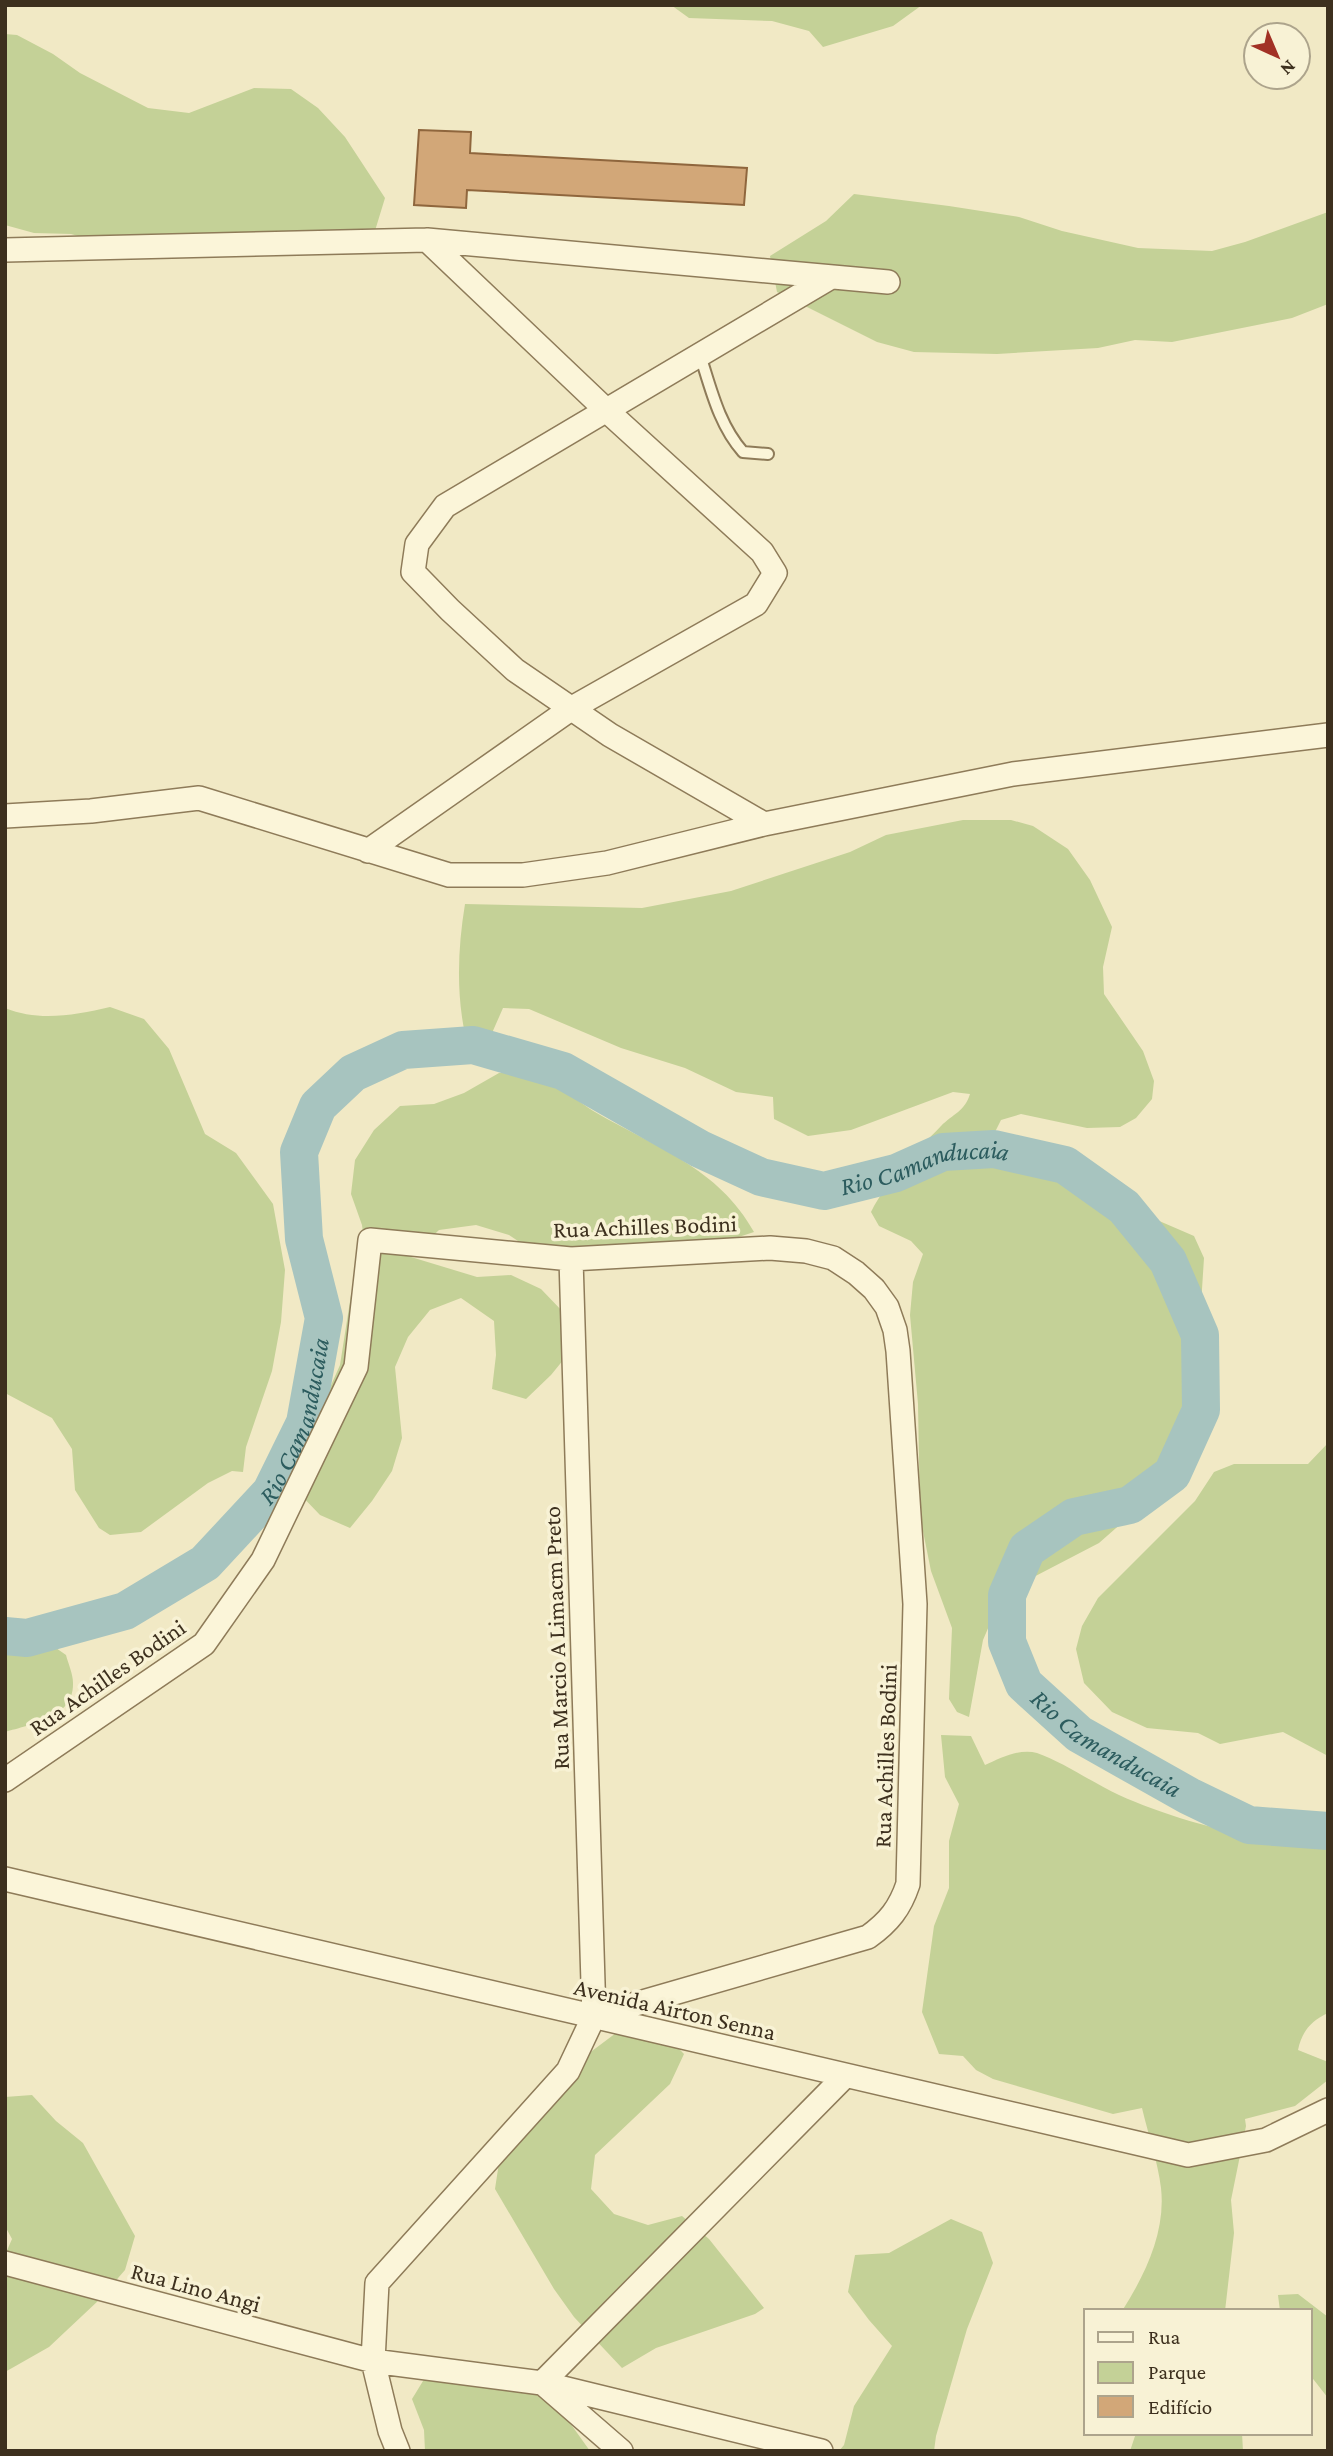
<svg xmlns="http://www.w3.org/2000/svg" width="1333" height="2456" font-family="'Crimson Pro',serif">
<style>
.green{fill:#c4d197}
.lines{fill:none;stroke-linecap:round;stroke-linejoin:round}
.river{stroke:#a7c4bf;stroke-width:38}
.building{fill:#d2a778;stroke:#8f663d;stroke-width:2}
.service-casing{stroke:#8e7b59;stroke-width:14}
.minor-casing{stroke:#8e7b59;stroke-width:26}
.service{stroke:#fbf5d9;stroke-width:10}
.minor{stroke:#fbf5d9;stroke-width:23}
.labels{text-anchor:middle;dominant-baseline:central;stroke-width:7;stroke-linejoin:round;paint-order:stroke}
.street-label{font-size:24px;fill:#3d301e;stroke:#f8f2d5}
.water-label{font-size:26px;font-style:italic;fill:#2c5c5e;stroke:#f8f2d5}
</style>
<rect width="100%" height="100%" fill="#f1e9c5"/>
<path class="green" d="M 671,5 L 922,5 L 893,26 L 823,47 L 809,31 L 772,21 L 689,18 Z
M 5,34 L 17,35 L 53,54 L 80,73 L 148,108 L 189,113 L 254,88 L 291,89 L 318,108 L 345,137 L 385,198 L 374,234 L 107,244 L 71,234 L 34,233 L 5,225 Z
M 854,194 L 949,206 L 1019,217 L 1062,231 L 1138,248 L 1212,251 L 1245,242 L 1328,212 L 1328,304 L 1292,318 L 1172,342 L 1135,340 L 1098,348 L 997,354 L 914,352 L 877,342 L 777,292 L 770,256 L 826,221 Z
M 963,820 L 1011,820 L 1033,826 L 1068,849 L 1090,880 L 1112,927 L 1103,967 L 1104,994 L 1143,1051 L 1154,1081 L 1152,1099 L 1136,1118 L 1120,1127 L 1087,1128 L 1021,1114 L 1001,1120 L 993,1136 L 1018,1160 L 1194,1236 L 1204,1258 L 1197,1367 L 1164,1455 L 1132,1514 L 1099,1543 L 1024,1582 L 998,1605 L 983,1640 L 969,1717 L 957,1712 L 949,1699 L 952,1628 L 931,1571 L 920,1516 L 918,1404 L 910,1315 L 913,1282 L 923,1254 L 911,1241 L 879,1226 L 871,1212 C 887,1180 916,1152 941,1126 C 953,1114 965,1111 970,1094 L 953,1092 L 851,1130 L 808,1136 L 774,1119 L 773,1097 L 736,1092 L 685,1068 L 621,1048 L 529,1009 L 503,1008 L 492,1033 L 472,1039 L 465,1034 C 456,992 458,946 465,904 L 642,908 L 731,891 L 850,852 L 886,835 Z
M 110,1007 L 144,1019 L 169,1049 L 205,1134 L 236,1153 L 273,1204 L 285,1270 L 281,1322 L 272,1371 L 246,1447 L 243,1472 L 232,1471 L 208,1483 L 141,1532 L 110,1535 L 99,1528 L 75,1490 L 72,1449 L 52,1418 L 5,1393 L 5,1008 C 39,1022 75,1015 110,1007 Z
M 499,1073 C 510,1073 526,1070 536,1074 C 554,1080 578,1102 595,1112 C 655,1147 719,1168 754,1232 L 705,1248 L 539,1255 L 509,1235 L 476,1225 L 439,1230 L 411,1257 L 477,1277 L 511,1275 L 541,1289 L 565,1314 L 573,1348 L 551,1375 L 526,1399 L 492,1389 L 496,1355 L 494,1321 L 461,1298 L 430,1310 L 408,1337 L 395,1367 L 402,1438 L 392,1471 L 372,1501 L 350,1528 L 320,1515 L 296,1490 L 294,1456 L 313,1426 L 340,1365 L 351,1295 L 367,1262 L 362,1225 L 351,1194 L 355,1160 L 374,1130 L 400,1106 L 434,1104 L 464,1093 Z
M 1328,1443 L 1328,1756 L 1283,1732 L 1220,1744 L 1198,1733 L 1147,1728 L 1112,1712 L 1084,1683 L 1076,1649 L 1082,1626 L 1098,1598 L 1195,1501 L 1214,1472 L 1234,1464 L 1308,1464 Z
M 25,1647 L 56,1648 L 66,1655 C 68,1663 73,1674 73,1683 C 74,1718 31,1724 5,1732 L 5,1650 Z
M 941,1735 L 971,1736 L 985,1765 C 1001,1758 1020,1748 1037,1753 C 1063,1762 1093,1783 1119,1795 C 1174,1820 1267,1847 1328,1838 L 1328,2013 C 1311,2021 1302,2031 1298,2050 L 1328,2062 L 1328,2080 L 1295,2106 L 1245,2119 L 1246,2126 L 1231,2200 L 1234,2233 L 1225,2311 L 1122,2311 C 1145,2275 1166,2232 1161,2188 C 1158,2162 1148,2134 1142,2108 L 1113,2114 L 993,2079 L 976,2070 L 963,2056 L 939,2054 L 922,2012 L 934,1926 L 949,1888 L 949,1841 L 959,1804 L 945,1777 Z
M 657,2026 L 684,2054 L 670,2084 L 595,2155 L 591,2189 L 614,2214 L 648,2225 L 682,2216 L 709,2239 L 764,2308 L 755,2314 L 656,2348 L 622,2368 L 574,2317 L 554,2289 L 495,2189 L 500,2156 L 566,2075 L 592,2051 L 620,2030 Z
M 32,2095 L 56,2121 L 83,2143 L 135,2236 L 125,2270 L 99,2300 L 49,2347 L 5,2372 L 5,2255 L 12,2239 L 5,2226 L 5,2097 Z
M 951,2219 L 982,2232 L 993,2263 L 967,2329 L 936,2436 L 934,2451 L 839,2451 L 844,2445 L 854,2406 L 892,2346 L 869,2320 L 848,2292 L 855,2255 L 889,2253 Z
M 1298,2294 L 1328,2317 L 1328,2398 L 1310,2375 L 1310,2311 L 1280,2311 L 1278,2295 Z
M 431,2368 L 535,2390 L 565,2416 L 590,2451 L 425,2451 L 424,2430 L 412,2399 Z
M 1136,2433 L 1242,2433 L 1243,2451 L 1130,2451 Z"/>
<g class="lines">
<path class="river" id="s1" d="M 5,1636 L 27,1638 L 125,1611 L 205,1563 L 271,1492 L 305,1423 L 324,1318 L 304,1239 L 299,1152 L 318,1106 L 353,1073 L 403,1050 L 473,1045 L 563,1071 L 700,1149 L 761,1177 L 824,1191 L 896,1173 L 943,1152 L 994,1149 L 1065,1165 L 1124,1207 L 1168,1261 L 1200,1335 L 1201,1410 L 1172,1474 L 1130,1505 L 1074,1517 L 1027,1549 L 1007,1595 L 1007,1642 L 1024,1684 L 1079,1734 L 1189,1796 L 1249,1825 L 1328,1831"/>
</g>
<path class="building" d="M 419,130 L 471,132 L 470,153 L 747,168 L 744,205 L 467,190 L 466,208 L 414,205 Z"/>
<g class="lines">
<defs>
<path id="service" d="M 700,355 C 711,389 719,425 743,452 L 768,454"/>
<path id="minor" d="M 5,250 L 427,240 L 888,282
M 5,816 L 91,811 L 199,798 L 449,875 L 523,875 L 607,863 L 764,824 L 1013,774 L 1328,735
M 764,824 L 610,735 L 515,670 L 450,610 L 413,572 L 417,544 L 445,506 L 831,277
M 368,851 L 572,708 L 756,604 L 775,573 L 762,552 L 606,410 L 427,240
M 5,1780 L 204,1644 L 263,1560 L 356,1367 L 370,1240 L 571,1259 L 770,1248 L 806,1251 L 833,1258 L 856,1273 L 874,1289 L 887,1307 L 895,1330 L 898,1351 L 915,1604 L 908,1884 C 900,1908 889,1922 868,1937 L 594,2016
M 5,1879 L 1188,2155 L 1266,2140 L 1328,2110
M 5,2263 L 373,2361 L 542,2383 L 821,2451
M 542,2383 L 845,2076
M 546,2386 L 621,2451
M 398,2451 L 390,2431 L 373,2361 L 377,2283 L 568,2071 L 594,2016 L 571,1259"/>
</defs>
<use href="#service" class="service-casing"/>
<use href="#minor" class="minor-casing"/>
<use href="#service" class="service"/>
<use href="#minor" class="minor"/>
</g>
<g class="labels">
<g class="street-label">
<text transform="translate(645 1226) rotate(-2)">Rua Achilles Bodini</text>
<text transform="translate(556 1638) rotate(-92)">Rua Marcio A Limacm Preto</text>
<text transform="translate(107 1677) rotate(-35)">Rua Achilles Bodini</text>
<text transform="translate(885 1756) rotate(-88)">Rua Achilles Bodini</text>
<text transform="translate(675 2009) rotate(13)">Avenida Airton Senna</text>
<text transform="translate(196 2287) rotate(15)">Rua Lino Angi</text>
</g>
<g class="water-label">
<text stroke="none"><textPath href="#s1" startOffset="1377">Rio Camanducaia</textPath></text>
<text stroke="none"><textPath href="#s1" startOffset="390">Rio Camanducaia</textPath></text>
<text stroke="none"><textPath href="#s1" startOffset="2301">Rio Camanducaia</textPath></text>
</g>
</g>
<rect width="1333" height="2456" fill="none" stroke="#3d301e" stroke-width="14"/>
<rect x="1084" y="2309" width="228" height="126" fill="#f8f2d5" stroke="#ada48c" stroke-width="2"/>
<rect x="1098" y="2332" width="35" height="10" fill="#fbf5d9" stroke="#ada48c" stroke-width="2"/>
<text x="1148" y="2344" font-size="21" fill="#3d301e">Rua</text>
<rect x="1098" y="2362" width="35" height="21" fill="#c4d197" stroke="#ada48c" stroke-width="2"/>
<text x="1148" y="2379" font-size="21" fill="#3d301e">Parque</text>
<rect x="1098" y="2396" width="35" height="21" fill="#d2a778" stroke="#ada48c" stroke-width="2"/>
<text x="1148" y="2414" font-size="21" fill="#3d301e">Edifício</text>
<g transform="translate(1277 56) rotate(136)"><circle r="33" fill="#f8f2d5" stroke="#ada48c" stroke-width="2"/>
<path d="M0-5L12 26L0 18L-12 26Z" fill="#a23125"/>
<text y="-10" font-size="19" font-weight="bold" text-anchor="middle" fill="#3d301e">N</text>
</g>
</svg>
